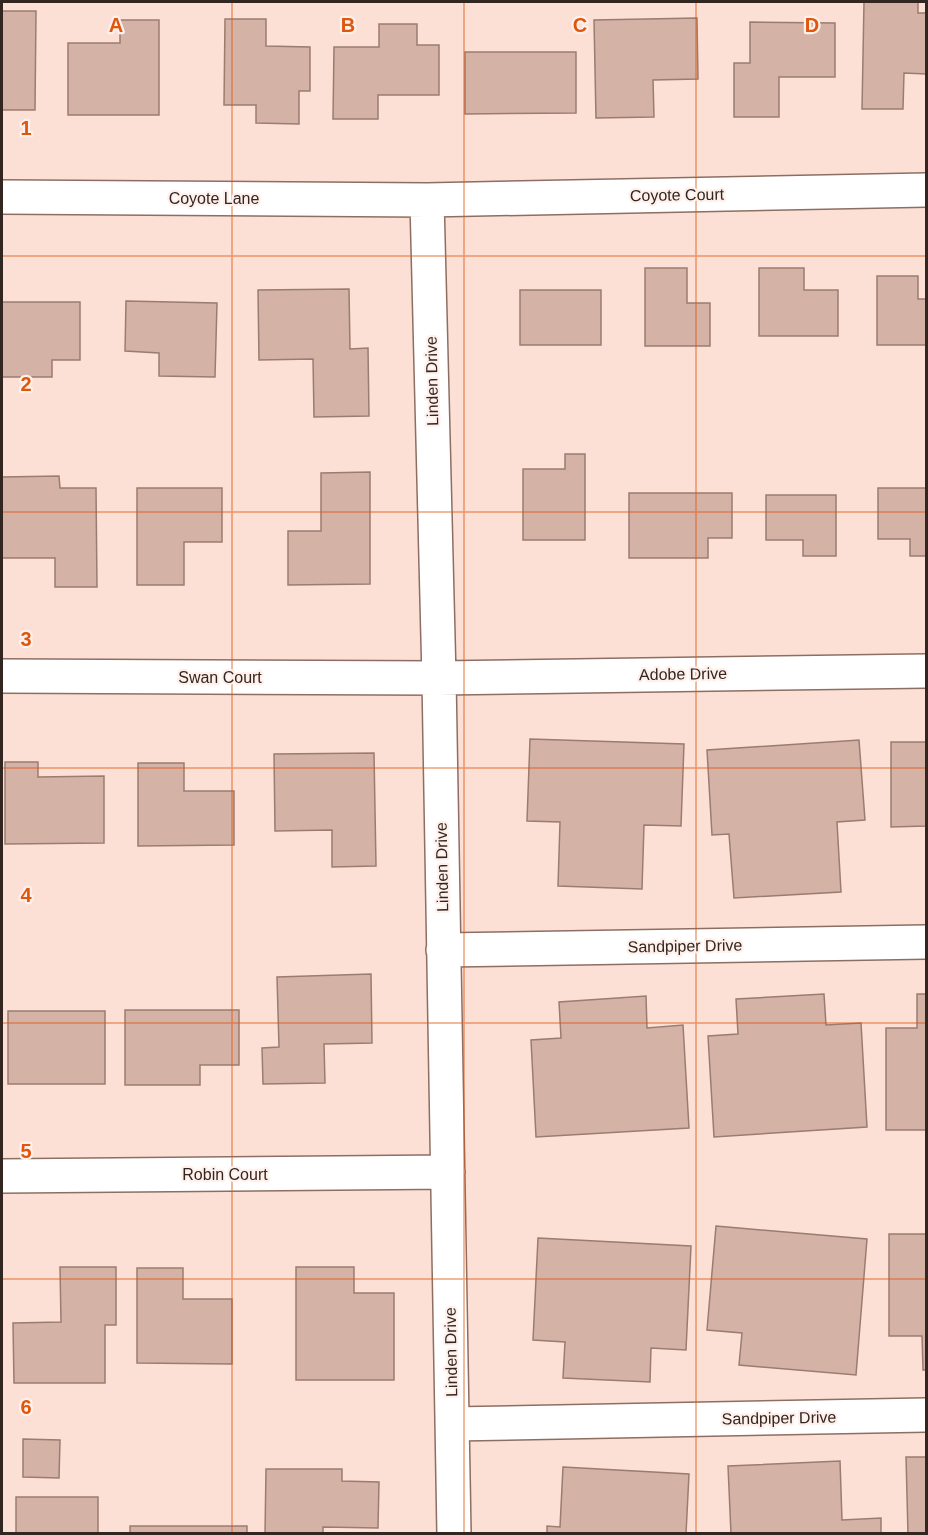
<svg xmlns="http://www.w3.org/2000/svg" width="928" height="1535" font-family="Helvetica,sans-serif">
<style>
.building{fill:#d4b2a5;stroke:#9c7c70;stroke-width:1.5}
.lines{fill:none;stroke-linecap:round;stroke-linejoin:round}
.street-casing{stroke:#8d6e62;stroke-width:36}
.street{stroke:#fff;stroke-width:33}
.grid{fill:none;stroke:#df560d;stroke-width:1.5;stroke-opacity:0.55}
.labels{text-anchor:middle;dominant-baseline:central;stroke-width:4.5;stroke-linejoin:round;paint-order:stroke}
.street-label{font-size:16px;fill:#332621;stroke:#fff0eb}
.grid-label{font-size:20px;text-anchor:middle;font-weight:bold;fill:#df560d;stroke:#fff0eb;stroke-width:4.5;stroke-linejoin:round;paint-order:stroke}
</style>
<rect width="100%" height="100%" fill="#fce0d5"/>
<path class="building" d="M 864,2 L 918,2 L 918,13 L 926,13 L 926,74 L 904,73 L 903,109 L 862,109 Z
M 2,11 L 36,11 L 35,110 L 2,110 Z
M 697,18 L 698,79 L 653,80 L 654,117 L 596,118 L 594,20 Z
M 225,19 L 266,19 L 266,46 L 310,47 L 310,91 L 299,91 L 299,124 L 256,123 L 256,105 L 224,105 Z
M 120,20 L 159,20 L 159,115 L 68,115 L 68,43 L 120,43 Z
M 750,22 L 835,23 L 835,77 L 779,77 L 779,117 L 734,117 L 734,63 L 750,63 Z
M 379,24 L 417,24 L 417,45 L 439,45 L 439,95 L 378,95 L 378,119 L 333,119 L 334,47 L 379,47 Z
M 465,52 L 576,52 L 576,113 L 465,114 Z
M 645,268 L 687,268 L 687,303 L 710,303 L 710,346 L 645,346 Z
M 759,268 L 804,268 L 804,290 L 838,290 L 838,336 L 759,336 Z
M 877,276 L 918,276 L 918,299 L 926,299 L 926,345 L 877,345 Z
M 349,289 L 350,349 L 368,348 L 369,416 L 314,417 L 313,359 L 259,360 L 258,290 Z
M 520,290 L 601,290 L 601,345 L 520,345 Z
M 126,301 L 217,303 L 215,377 L 159,376 L 159,353 L 125,351 Z
M 2,302 L 80,302 L 80,360 L 52,360 L 52,377 L 2,377 Z
M 565,454 L 585,454 L 585,540 L 523,540 L 523,469 L 565,469 Z
M 370,472 L 370,584 L 288,585 L 288,531 L 321,531 L 321,473 Z
M 59,476 L 60,488 L 96,488 L 97,587 L 55,587 L 55,558 L 2,558 L 2,477 Z
M 137,488 L 222,488 L 222,542 L 184,542 L 184,585 L 137,585 Z
M 878,488 L 926,488 L 926,556 L 910,556 L 910,539 L 878,539 Z
M 629,493 L 732,493 L 732,538 L 708,538 L 708,558 L 629,558 Z
M 766,495 L 836,495 L 836,556 L 803,556 L 803,540 L 766,540 Z
M 530,739 L 684,744 L 681,826 L 644,825 L 642,889 L 558,886 L 560,822 L 527,821 Z
M 859,740 L 865,820 L 837,822 L 841,892 L 734,898 L 729,834 L 712,835 L 707,750 Z
M 891,742 L 926,742 L 926,826 L 891,827 Z
M 374,753 L 376,866 L 332,867 L 332,830 L 275,831 L 274,754 Z
M 5,762 L 38,762 L 38,777 L 104,776 L 104,843 L 5,844 Z
M 138,763 L 184,763 L 184,791 L 234,791 L 234,845 L 138,846 Z
M 371,974 L 372,1043 L 324,1044 L 325,1083 L 263,1084 L 262,1048 L 279,1047 L 277,977 Z
M 824,994 L 826,1025 L 861,1023 L 867,1127 L 714,1137 L 708,1036 L 738,1034 L 736,999 Z
M 917,994 L 926,994 L 926,1130 L 886,1130 L 886,1028 L 917,1028 Z
M 646,996 L 647,1028 L 683,1025 L 689,1128 L 536,1137 L 531,1040 L 561,1038 L 559,1002 Z
M 125,1010 L 239,1010 L 239,1065 L 200,1065 L 200,1085 L 125,1085 Z
M 8,1011 L 105,1011 L 105,1084 L 8,1084 Z
M 716,1226 L 867,1239 L 856,1375 L 739,1365 L 742,1333 L 707,1330 Z
M 889,1234 L 926,1234 L 926,1370 L 923,1370 L 922,1336 L 889,1336 Z
M 538,1238 L 691,1246 L 686,1350 L 651,1348 L 650,1382 L 563,1378 L 565,1342 L 533,1340 Z
M 60,1267 L 116,1267 L 116,1325 L 105,1325 L 105,1383 L 14,1383 L 13,1323 L 61,1322 Z
M 296,1267 L 354,1267 L 354,1293 L 394,1293 L 394,1380 L 296,1380 Z
M 137,1268 L 183,1268 L 183,1299 L 232,1299 L 232,1364 L 137,1363 Z
M 23,1439 L 60,1440 L 59,1478 L 23,1477 Z
M 906,1457 L 926,1457 L 926,1534 L 908,1534 Z
M 840,1461 L 842,1520 L 881,1518 L 881,1534 L 731,1534 L 728,1466 Z
M 563,1467 L 689,1474 L 686,1534 L 547,1534 L 547,1526 L 560,1527 Z
M 266,1469 L 342,1469 L 342,1481 L 379,1482 L 378,1528 L 323,1527 L 323,1534 L 265,1534 Z
M 16,1497 L 98,1497 L 98,1534 L 16,1534 Z
M 130,1526 L 247,1526 L 247,1534 L 130,1534 Z"/>
<g class="lines">
<defs>
<path id="street" d="M 2,197 L 427,200 L 926,190
M 427,200 L 439,678 L 454,1534
M 2,676 L 439,678 L 926,671
M 443,950 L 926,942
M 2,1176 L 448,1172
M 452,1424 L 926,1415"/>
</defs>
<use href="#street" class="street-casing"/>
<use href="#street" class="street"/>
</g>
<path class="grid" d="M 232,2 L 232,1534M 464,2 L 464,1534M 696,2 L 696,1534M 2,256 L 926,256M 2,512 L 926,512M 2,768 L 926,768M 2,1023 L 926,1023M 2,1279 L 926,1279"/>
<g class="labels">
<g class="street-label">
<text transform="translate(677 195) rotate(-1)">Coyote Court</text>
<text x="214" y="198">Coyote Lane</text>
<text transform="translate(432 381) rotate(-91)">Linden Drive</text>
<text transform="translate(683 674) rotate(-1)">Adobe Drive</text>
<text x="220" y="677">Swan Court</text>
<text transform="translate(442 867) rotate(-91)">Linden Drive</text>
<text transform="translate(685 946) rotate(-1)">Sandpiper Drive</text>
<text x="225" y="1174">Robin Court</text>
<text transform="translate(451 1352) rotate(-91)">Linden Drive</text>
<text transform="translate(779 1418) rotate(-1)">Sandpiper Drive</text>
</g>
</g>
<g class="grid-label">
<text x="116" y="32">A</text>
<text x="348" y="32">B</text>
<text x="580" y="32">C</text>
<text x="812" y="32">D</text>
<text x="26" y="135">1</text>
<text x="26" y="391">2</text>
<text x="26" y="646">3</text>
<text x="26" y="902">4</text>
<text x="26" y="1158">5</text>
<text x="26" y="1414">6</text>
</g>
<rect width="928" height="1535" fill="none" stroke="#332621" stroke-width="6"/>
</svg>
